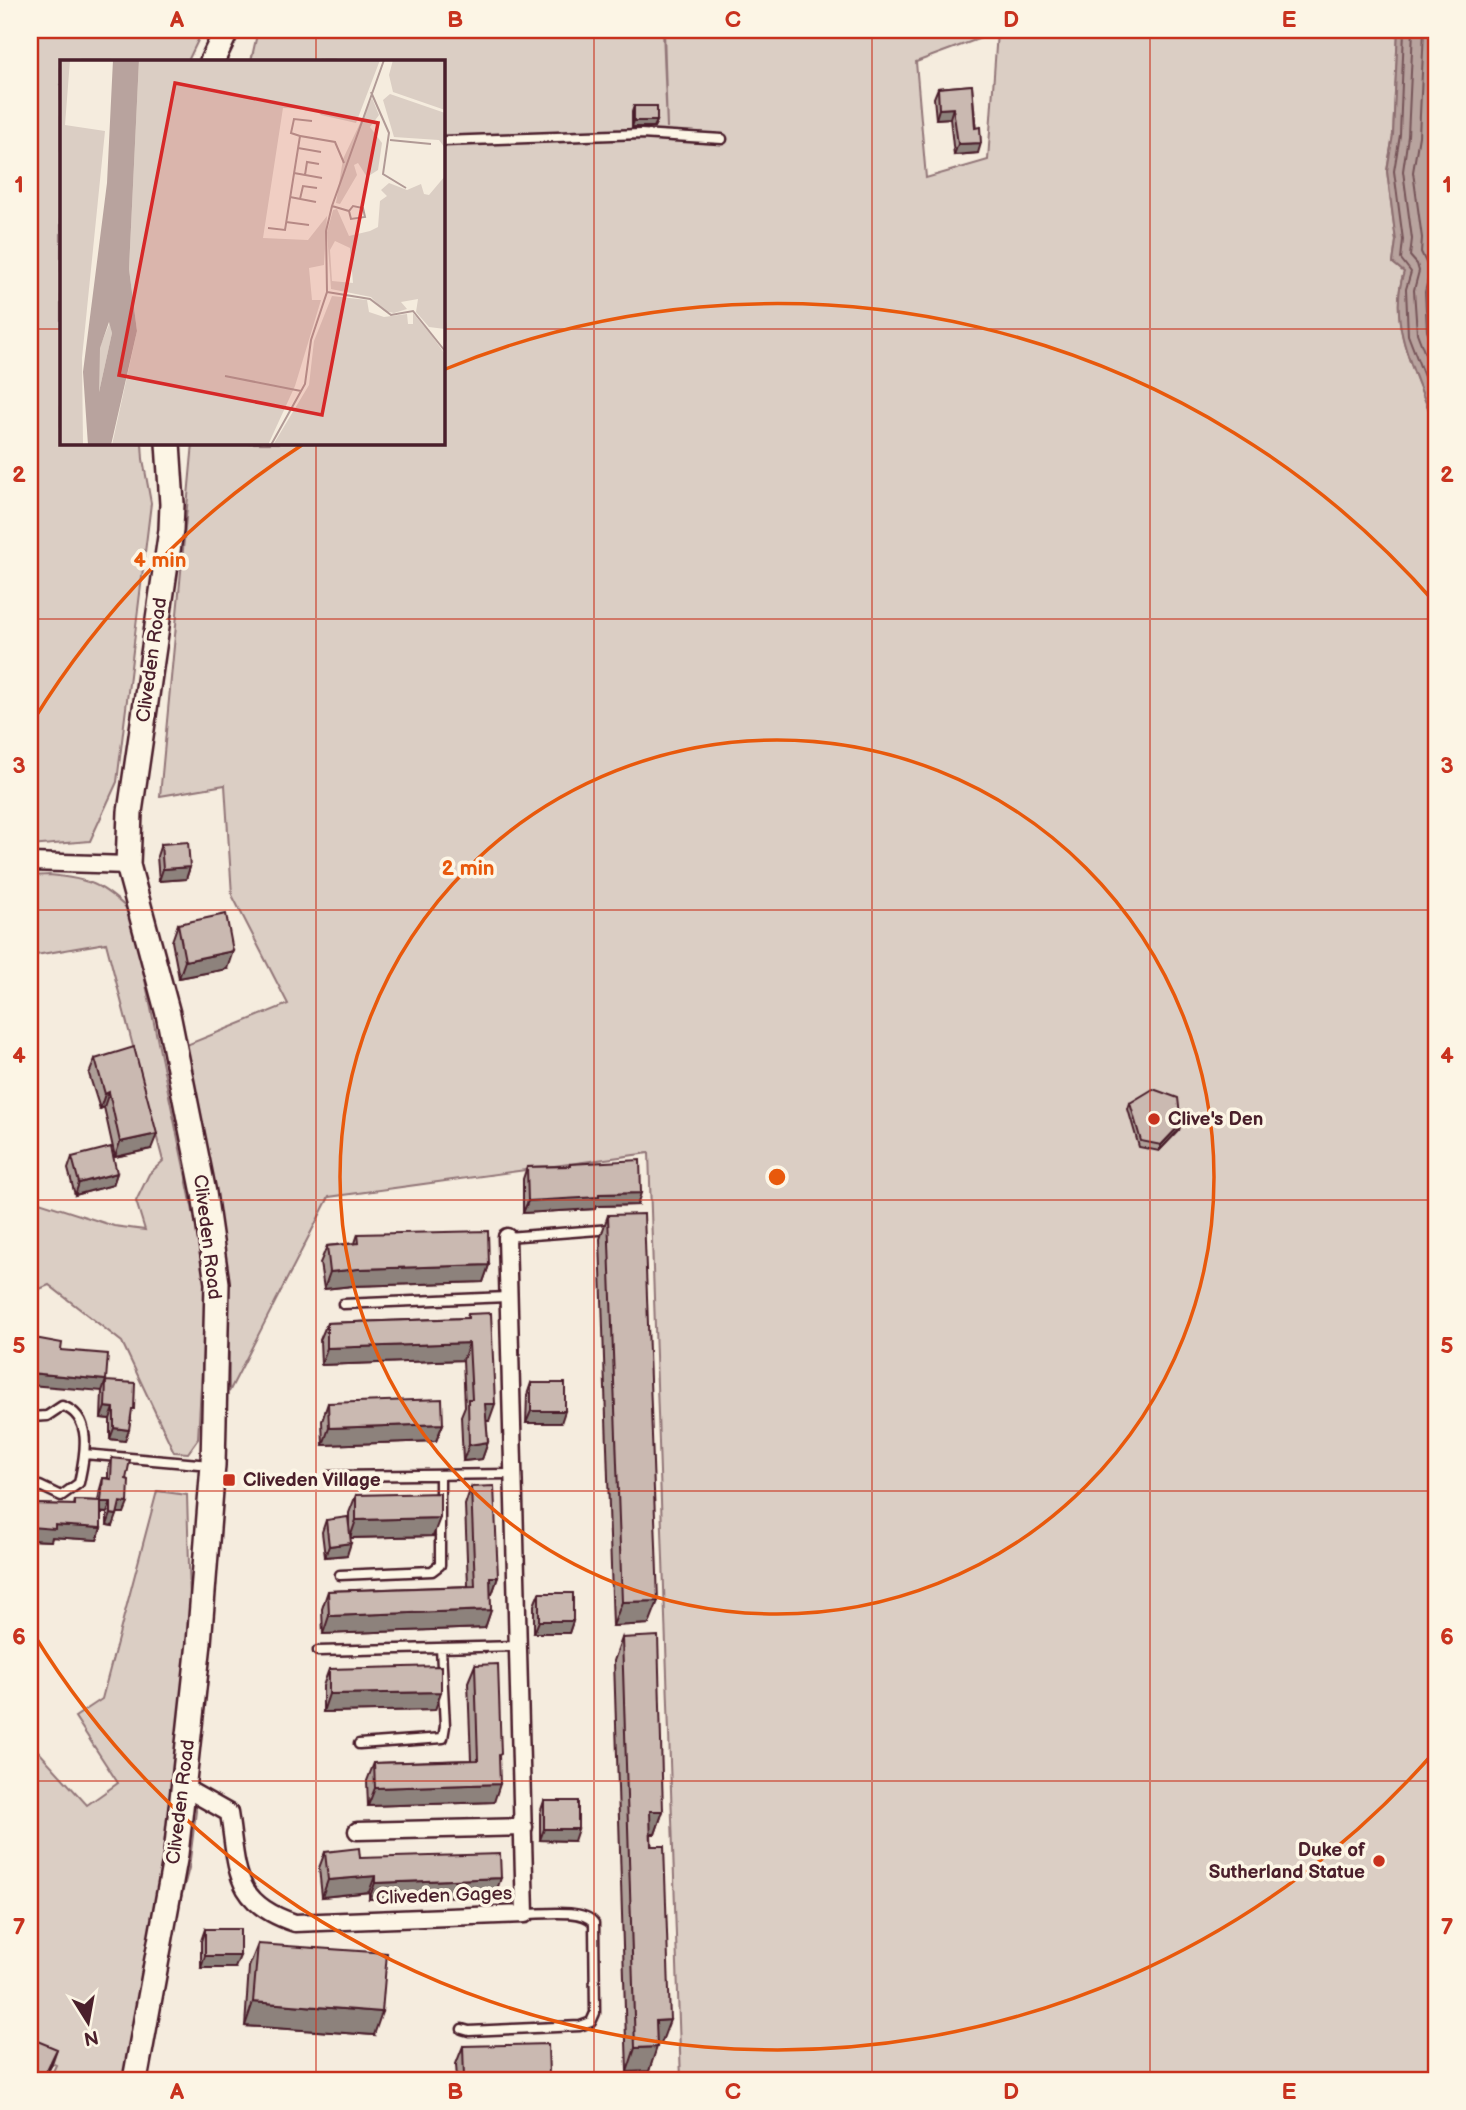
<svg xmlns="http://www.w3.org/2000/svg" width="1466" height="2110" font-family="'Balsamiq Sans',sans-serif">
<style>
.green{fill:#dbcec4;stroke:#927678;stroke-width:2;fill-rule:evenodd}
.water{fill:#b8a39e;stroke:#8c6e70;stroke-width:2}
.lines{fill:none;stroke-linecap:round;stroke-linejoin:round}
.shore{stroke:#765459;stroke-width:2}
.lane-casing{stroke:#4a1f2b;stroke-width:13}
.street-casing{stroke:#4a1f2b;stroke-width:21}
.secondary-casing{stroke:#4a1f2b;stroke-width:28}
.lane{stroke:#fcf5e5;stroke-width:8}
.street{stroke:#fcf5e5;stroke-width:16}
.secondary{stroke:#fcf5e5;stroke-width:23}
.wall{fill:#ae9f98;stroke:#4a1f2b;stroke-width:2}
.shaded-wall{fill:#8d827c;stroke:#4a1f2b;stroke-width:2}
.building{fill:#cab9b1;stroke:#4a1f2b;stroke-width:2}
.grid{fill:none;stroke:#c8321e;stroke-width:2;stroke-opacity:0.55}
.ring{fill:none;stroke:#e8590c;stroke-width:3.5}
.poi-dot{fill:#c8321e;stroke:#fcf5e5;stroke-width:2.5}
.labels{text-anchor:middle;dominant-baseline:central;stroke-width:7;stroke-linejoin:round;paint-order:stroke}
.street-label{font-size:19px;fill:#4a1f2b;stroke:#fcf5e5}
.poi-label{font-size:19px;font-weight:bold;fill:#4a1f2b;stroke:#fcf5e5;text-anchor:start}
.inset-road{fill:none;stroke:#b19a96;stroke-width:2}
.view{fill:#d62828;fill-opacity:0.15;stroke:#d62828;stroke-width:3.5}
.inset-edge{fill:none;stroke:#4a1f2b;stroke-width:3.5}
.centre{fill:#e8590c;stroke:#fcf5e5;stroke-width:3.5}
.ring-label{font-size:21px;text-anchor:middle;font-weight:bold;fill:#e8590c;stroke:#fcf5e5;stroke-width:7;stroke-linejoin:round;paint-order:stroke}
.neatline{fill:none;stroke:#c8321e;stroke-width:2.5}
.grid-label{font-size:23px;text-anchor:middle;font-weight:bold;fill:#c8321e}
</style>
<rect width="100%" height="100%" fill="#f5ecde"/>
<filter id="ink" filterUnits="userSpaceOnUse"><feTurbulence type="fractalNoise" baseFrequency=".0143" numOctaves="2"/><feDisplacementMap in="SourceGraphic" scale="14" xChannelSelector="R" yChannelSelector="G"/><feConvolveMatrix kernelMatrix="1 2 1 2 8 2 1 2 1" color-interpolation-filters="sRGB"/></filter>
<g filter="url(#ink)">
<path class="green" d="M 30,30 L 203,30 L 188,61 L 61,61 L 61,443 L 142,443 L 143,459 L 151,503 L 117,782 L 90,841 L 30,846 Z
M 258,30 L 663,30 L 667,128 L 664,30 L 1398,30 L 1393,135 L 1387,171 L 1396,241 L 1393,263 L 1404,272 C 1386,323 1418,380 1436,427 L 1436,2080 L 681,2080 L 649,1153 L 329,1197 L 229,1392 L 228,1275 L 207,1149 L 184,1046 L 288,1004 L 232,895 L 225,785 L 160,796 L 193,443 L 443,443 L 443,61 L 251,61 ZM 997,32 L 988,160 L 926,178 L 916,62 Z
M 49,875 C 90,879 102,884 131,912 L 207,1279 L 198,1439 L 188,1453 L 174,1452 L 122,1342 L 49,1285 L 30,1293 L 30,1199 L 114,1226 L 145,1230 L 136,1201 L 149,1174 L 163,1161 L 106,943 L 30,956 L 30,876 Z
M 157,1491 L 187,1495 L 196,1811 L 189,1868 L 132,2080 L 49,2080 L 56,2065 L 30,2054 L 30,1742 L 87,1805 L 118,1783 L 75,1717 L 102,1699 Z"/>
<path class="water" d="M 1398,30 L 1436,30 L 1436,427 C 1418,380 1386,324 1404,272 L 1393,263 L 1396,241 L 1387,171 L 1393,135 Z"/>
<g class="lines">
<path class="shore" d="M 1404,30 L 1400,135 L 1394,171 L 1403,240 L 1401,259 L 1411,272 L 1406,289 L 1408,335 L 1436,408
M 1413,30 L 1408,136 L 1403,171 L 1412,239 L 1410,256 L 1417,264 L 1419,271 L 1414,290 L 1417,333 L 1436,383
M 1424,30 L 1419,136 L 1413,172 L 1422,238 L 1421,252 L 1430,271 L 1425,292 L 1427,331 L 1436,354"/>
<defs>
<path id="lane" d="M 443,141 L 641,134 L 722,139
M 507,1237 L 611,1229
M 343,1304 L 507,1297
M 30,1417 L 47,1416 L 62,1406 C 95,1416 84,1459 79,1483 L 61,1496 L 40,1486 L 30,1486
M 84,1454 L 210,1465
M 328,1476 L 512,1474
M 340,1575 L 432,1571 L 440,1565 L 440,1476
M 318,1651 L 518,1646
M 359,1744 L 443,1738 L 445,1726 L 441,1648
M 462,2029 L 469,2031 L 580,2026 L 591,2022 L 595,2013 L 594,1923 C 583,1908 543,1914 525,1914"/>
<path id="street" d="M 30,862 L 128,865
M 183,1787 L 229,1813 C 238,1869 232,1903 295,1923 L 525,1914 L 507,1237
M 357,1831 L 524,1827"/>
<path id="secondary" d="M 212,61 L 227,30
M 135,2080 L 176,1854 L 199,1643 L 213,1465 L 217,1283 L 204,1193 L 168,1014 L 128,865 L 130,812 L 171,530 L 172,504 L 168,443"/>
</defs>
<use href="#lane" class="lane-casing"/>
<use href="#street" class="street-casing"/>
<use href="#secondary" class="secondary-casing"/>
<use href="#lane" class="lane"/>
<use href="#street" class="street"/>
<use href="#secondary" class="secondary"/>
</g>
<path class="wall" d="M 972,85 L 978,153 L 954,155 L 950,118 L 936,119 L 934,98 L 938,88 Z
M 634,106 L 657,121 L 654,127 L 632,127 L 632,112 Z
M 161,844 L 190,867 L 186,879 L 159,881 L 157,856 Z
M 178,924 L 227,969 L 179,978 L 172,941 Z
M 95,1059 L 151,1149 L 115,1157 L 104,1107 L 100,1109 L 89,1074 Z
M 1130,1103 L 1179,1130 L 1159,1151 L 1139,1147 L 1128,1109 Z
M 72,1157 L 117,1173 L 113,1185 L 75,1195 L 68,1169 Z
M 570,1164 L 637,1205 L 596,1206 L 595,1209 L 523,1213 L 523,1179 L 527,1167 L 569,1166 Z
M 608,1215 L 649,1624 L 613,1626 L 600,1239 Z
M 358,1234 L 489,1265 L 483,1282 L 352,1286 L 324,1289 L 320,1263 L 327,1246 L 355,1243 Z
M 468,1314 L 489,1421 L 486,1421 L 488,1442 L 482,1459 L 463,1461 L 461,1416 L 465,1406 L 463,1360 L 321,1365 L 320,1340 L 327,1323 L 467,1318 Z
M 61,1350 L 106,1381 L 131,1418 L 125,1441 L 110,1439 L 110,1419 L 101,1418 L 102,1391 Z
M 531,1383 L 561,1423 L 526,1423 L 527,1395 Z
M 328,1403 L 443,1424 L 436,1441 L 323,1445 L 322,1421 Z
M 112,1458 L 126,1479 L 124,1513 L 117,1513 L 113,1526 L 107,1525 L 107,1513 L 101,1513 L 101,1528 L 97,1540 L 52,1537 L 51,1541 L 30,1540 L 30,1504 L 74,1505 L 75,1500 L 98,1501 L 100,1489 L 103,1478 L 108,1478 L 108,1469 Z
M 471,1487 L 498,1577 L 492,1594 L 490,1594 L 491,1610 L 485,1628 L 323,1634 L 322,1609 L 328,1591 L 468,1586 L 465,1505 Z
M 356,1495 L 433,1536 L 350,1538 L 347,1555 L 325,1557 L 322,1532 L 326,1520 L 349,1530 L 349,1513 Z
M 539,1593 L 573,1621 L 569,1633 L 534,1633 L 534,1605 Z
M 622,1638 L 663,1811 L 655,1834 L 651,1834 L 661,2044 L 657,2044 L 649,2071 L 627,2072 L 614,1661 Z
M 475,1665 L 499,1761 L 494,1802 L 368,1806 L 367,1781 L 374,1763 L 471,1760 L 468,1682 Z
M 329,1669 L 435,1710 L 323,1712 L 323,1686 Z
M 544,1801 L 574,1841 L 540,1840 L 540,1813 Z
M 325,1852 L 360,1858 L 495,1895 L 369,1899 L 369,1892 L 322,1897 L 319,1868 Z
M 205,1929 L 235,1968 L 201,1968 L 201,1941 Z
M 258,1944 L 374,2035 L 245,2026 L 249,1967 Z
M 463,2046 L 549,2076 L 547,2080 L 457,2080 L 456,2064 Z"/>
<path class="shaded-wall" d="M 953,108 L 950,118 L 936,119 L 939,109 Z
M 634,121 L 657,121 L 654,127 L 632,127 Z
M 981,143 L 978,153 L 954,155 L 958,144 Z
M 190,867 L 186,879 L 159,881 L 163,869 Z
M 233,951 L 227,969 L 179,978 L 185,961 Z
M 109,1092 L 104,1107 L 100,1109 L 105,1094 Z
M 1181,1124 L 1179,1130 L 1159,1151 L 1161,1145 Z
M 157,1134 L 151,1149 L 115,1157 L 120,1142 Z
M 117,1173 L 113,1185 L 75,1195 L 79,1183 Z
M 641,1193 L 637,1205 L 596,1206 L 595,1209 L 523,1213 L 528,1201 L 599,1194 Z
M 489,1265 L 483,1282 L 352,1286 L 324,1289 L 330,1272 L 358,1269 Z
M 469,1343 L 463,1360 L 321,1365 L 327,1348 Z
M 30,1373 L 106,1380 L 102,1391 L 30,1385 Z
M 485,1404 L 495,1404 L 489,1421 L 479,1421 Z
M 105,1407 L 114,1408 L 110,1419 L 101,1418 Z
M 531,1411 L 565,1411 L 561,1423 L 526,1423 Z
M 443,1424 L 436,1441 L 323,1445 L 329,1428 Z
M 114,1428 L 129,1430 L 125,1441 L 110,1439 Z
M 488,1442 L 482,1459 L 463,1461 L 469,1445 Z
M 101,1502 L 111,1502 L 107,1513 L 97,1512 Z
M 120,1502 L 128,1503 L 124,1513 L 116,1513 Z
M 111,1514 L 117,1515 L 113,1526 L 107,1525 Z
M 440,1518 L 433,1536 L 350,1538 L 356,1520 Z
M 55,1525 L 101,1528 L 97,1540 L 52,1537 L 51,1541 L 30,1540 L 30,1527 Z
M 351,1543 L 347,1555 L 325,1557 L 329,1546 Z
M 490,1577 L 498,1577 L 492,1594 L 483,1595 Z
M 658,1601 L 649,1624 L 613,1626 L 622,1602 Z
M 491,1610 L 485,1628 L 323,1634 L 329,1616 Z
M 539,1621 L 573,1621 L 569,1633 L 534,1633 Z
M 441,1692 L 435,1710 L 323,1712 L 329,1694 Z
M 500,1784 L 494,1802 L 368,1806 L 375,1788 Z
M 650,1811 L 663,1811 L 655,1834 L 641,1834 Z
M 544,1829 L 578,1829 L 574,1841 L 540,1840 Z
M 375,1876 L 369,1892 L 322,1897 L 328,1880 Z
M 501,1878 L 495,1895 L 369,1899 L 375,1883 Z
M 205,1956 L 240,1956 L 235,1968 L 201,1968 Z
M 253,2002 L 382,2012 L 374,2035 L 245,2026 Z
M 670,2020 L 661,2044 L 648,2044 L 656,2021 Z
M 657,2047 L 649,2071 L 627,2072 L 635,2048 Z
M 57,2049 L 51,2066 L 44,2080 L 42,2080 Z
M 549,2076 L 547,2080 L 463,2080 L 464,2078 Z"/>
<path class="building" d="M 972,85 L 975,128 L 980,127 L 981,143 L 958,144 L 953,108 L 939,109 L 938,88 Z
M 634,106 L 657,106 L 657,121 L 634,121 Z
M 188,842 L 190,867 L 163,869 L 161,844 Z
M 226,914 L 233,951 L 185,961 L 178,924 Z
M 134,1047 L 157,1134 L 120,1142 L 109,1092 L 105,1094 L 95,1059 Z
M 1153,1089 L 1178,1098 L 1181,1124 L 1161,1145 L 1141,1141 L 1130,1103 Z
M 111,1147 L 117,1173 L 79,1183 L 72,1157 Z
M 640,1160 L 641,1193 L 599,1194 L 599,1197 L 528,1201 L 527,1167 L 570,1166 L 570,1164 Z
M 644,1214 L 658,1601 L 622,1602 L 608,1215 Z
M 488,1231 L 489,1265 L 358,1269 L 330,1272 L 327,1246 L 359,1243 L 358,1234 Z
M 491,1313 L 495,1404 L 485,1404 L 488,1442 L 469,1445 L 468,1399 L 472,1399 L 469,1343 L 327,1348 L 327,1323 L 468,1318 L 468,1314 Z
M 30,1338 L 40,1339 L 62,1343 L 61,1350 L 108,1354 L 106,1380 L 30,1373 Z
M 106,1381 L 135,1383 L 134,1409 L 132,1409 L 129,1430 L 114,1428 L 114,1408 L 105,1407 Z
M 531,1383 L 565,1383 L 565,1411 L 531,1411 Z
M 442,1399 L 443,1424 L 329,1428 L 328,1403 Z
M 112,1458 L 130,1460 L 126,1479 L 129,1480 L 128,1503 L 120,1502 L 117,1515 L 111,1514 L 111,1502 L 101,1502 L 103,1478 L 111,1479 Z
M 494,1486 L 498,1577 L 490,1577 L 491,1610 L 329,1616 L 328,1591 L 475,1586 L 471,1487 Z
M 440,1493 L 440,1518 L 356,1520 L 356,1495 Z
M 75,1500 L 101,1501 L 101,1528 L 55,1525 L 55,1529 L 30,1527 L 30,1504 L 75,1505 Z
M 348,1517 L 351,1543 L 329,1546 L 326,1520 Z
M 539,1593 L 573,1593 L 573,1621 L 539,1621 Z
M 658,1636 L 663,1811 L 650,1811 L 651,1846 L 664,1846 L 670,2020 L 656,2021 L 657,2047 L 635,2048 L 622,1638 Z
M 498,1664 L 501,1754 L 499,1755 L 500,1784 L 375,1788 L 374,1763 L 478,1760 L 475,1665 Z
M 441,1666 L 441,1692 L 329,1694 L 329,1669 Z
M 544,1801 L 578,1801 L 578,1829 L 544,1829 Z
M 359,1848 L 360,1858 L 500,1854 L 501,1878 L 375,1883 L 375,1876 L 328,1880 L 325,1852 Z
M 205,1929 L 240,1929 L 240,1956 L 205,1956 Z
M 258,1944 L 387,1953 L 382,2012 L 253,2002 Z
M 30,2038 L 57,2049 L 42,2080 L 30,2080 Z
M 548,2044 L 549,2076 L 464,2078 L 463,2046 Z"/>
</g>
<path class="grid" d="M 316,30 L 316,61M 594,30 L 594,2080M 872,30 L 872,2080M 1150,30 L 1150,2080M 30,329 L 61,329M 443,329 L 1436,329M 316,443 L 316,2080M 30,619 L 1436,619M 30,910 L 1436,910M 30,1200 L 1436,1200M 30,1491 L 1436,1491M 30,1781 L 1436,1781"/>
<g class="ring">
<circle cx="777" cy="1177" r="437"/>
<path d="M1436 1750A873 873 0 0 1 33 1633M33 721A873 873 0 0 1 302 445M443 370A873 873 0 0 1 1436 604"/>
</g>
<g class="poi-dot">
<circle cx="1154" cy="1119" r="7"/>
<rect x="222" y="1473" width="14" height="14" rx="3.5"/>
<circle cx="1379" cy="1861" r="7"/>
</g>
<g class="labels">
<g class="street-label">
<text transform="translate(152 660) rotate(-82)">Cliveden Road</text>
<text transform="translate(207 1237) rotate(83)">Cliveden Road</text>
<text transform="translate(181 1802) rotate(-83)">Cliveden Road</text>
<text transform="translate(444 1896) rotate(-2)">Cliveden Gages</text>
</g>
<g class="poi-label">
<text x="1168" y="1119">Clive's Den</text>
<text x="243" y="1480">Cliveden Village</text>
<text x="1365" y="1850" text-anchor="end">Duke of<tspan x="1365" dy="22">Sutherland Statue</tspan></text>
</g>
</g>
<g transform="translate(60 60)">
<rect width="385" height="385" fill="#f5ecde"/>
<path d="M 0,0 L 10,0 L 5,65 L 45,71 L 22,298 L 23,385 L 0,385 ZM 79,0 L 320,0 L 296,63 L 261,55 L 256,49 L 223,48 L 203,178 L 248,180 L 267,156 L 264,205 L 249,208 L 252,240 L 261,240 L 235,326 L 208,385 L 52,385 L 77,271 L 69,209 ZM 333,0 L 385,0 L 385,50 L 333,32 L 329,15 ZM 330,34 L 385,53 L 385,88 L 379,80 L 334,77 L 323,40 ZM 312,38 L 319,55 L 310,67 L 322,83 L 318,110 L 307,117 L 298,103 L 294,105 L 297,115 L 280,144 L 276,143 L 283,99 ZM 385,116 L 385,269 L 369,267 L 356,252 L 358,239 L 341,242 L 347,249 L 334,253 L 324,251 L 311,237 L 271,229 L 267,172 L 273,150 L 277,149 L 289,176 L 310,171 L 318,167 L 320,141 L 327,136 L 321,130 L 329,123 L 347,130 L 361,124 L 364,134 L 369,135 ZM 275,181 L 290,188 L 293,223 L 272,221 L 270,190 ZM 272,236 L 307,240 L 309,252 L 324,257 L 347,254 L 348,264 L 353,264 L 353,253 L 372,276 L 385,294 L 385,385 L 213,385 L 249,325 L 254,281 ZM 50,262 L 52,273 L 39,332 L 39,289 Z" fill="#dbcec4" fill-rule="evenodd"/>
<path d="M 53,0 L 79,0 L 69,209 L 77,271 L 51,385 L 28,385 L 23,312 L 47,123 ZM 49,262 L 52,273 L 39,332 L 40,288 Z" fill="#b8a39e" fill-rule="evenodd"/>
<path class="inset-road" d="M 311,32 L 329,73 L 323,114 L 346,128M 240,76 L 231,73 L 234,59 L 252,61M 330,80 L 371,84M 238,88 L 261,92M 234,113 L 262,118M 245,115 L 247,102 L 259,104M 230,137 L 256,142M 240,139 L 243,126 L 257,128M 272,146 L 289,151 L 293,146 L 303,148 L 305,157 L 291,159 L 289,151M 226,162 L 249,165M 208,168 L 225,170 L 240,76 L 275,82 L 284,103M 267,232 L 310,239 L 331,255 L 353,251 L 385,291M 165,316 L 241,331M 211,385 L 245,324 L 251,280 L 267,232 L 266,171 L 272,146 L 324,0"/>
<path class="view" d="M 115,23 L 318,63 L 262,355 L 59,315 Z"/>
<rect width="385" height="385" class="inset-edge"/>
</g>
<circle cx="777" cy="1177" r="10" class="centre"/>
<g class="ring-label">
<text x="160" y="567">4 min</text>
<text x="468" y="875">2 min</text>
</g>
<rect width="1466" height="2110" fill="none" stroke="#fcf5e5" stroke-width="77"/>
<g transform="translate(88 2022) rotate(169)" stroke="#fcf5e5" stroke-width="5" paint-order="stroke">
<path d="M0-5L12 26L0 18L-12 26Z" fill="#4a1f2b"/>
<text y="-10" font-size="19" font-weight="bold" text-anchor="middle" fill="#4a1f2b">N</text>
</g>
<rect x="38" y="38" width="1390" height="2034" class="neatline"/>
<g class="grid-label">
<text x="177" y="27">A</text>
<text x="455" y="27">B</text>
<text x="733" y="27">C</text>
<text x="1011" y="27">D</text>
<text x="1289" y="27">E</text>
<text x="19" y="192">1</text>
<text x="1447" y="192">1</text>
<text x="19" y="482">2</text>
<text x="1447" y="482">2</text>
<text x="19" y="773">3</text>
<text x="1447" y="773">3</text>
<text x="19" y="1063">4</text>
<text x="1447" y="1063">4</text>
<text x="19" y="1353">5</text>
<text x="1447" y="1353">5</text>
<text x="19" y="1644">6</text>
<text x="1447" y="1644">6</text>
<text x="19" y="1934">7</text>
<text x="1447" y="1934">7</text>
<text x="177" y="2099">A</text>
<text x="455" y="2099">B</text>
<text x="733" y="2099">C</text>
<text x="1011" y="2099">D</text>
<text x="1289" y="2099">E</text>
</g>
</svg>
